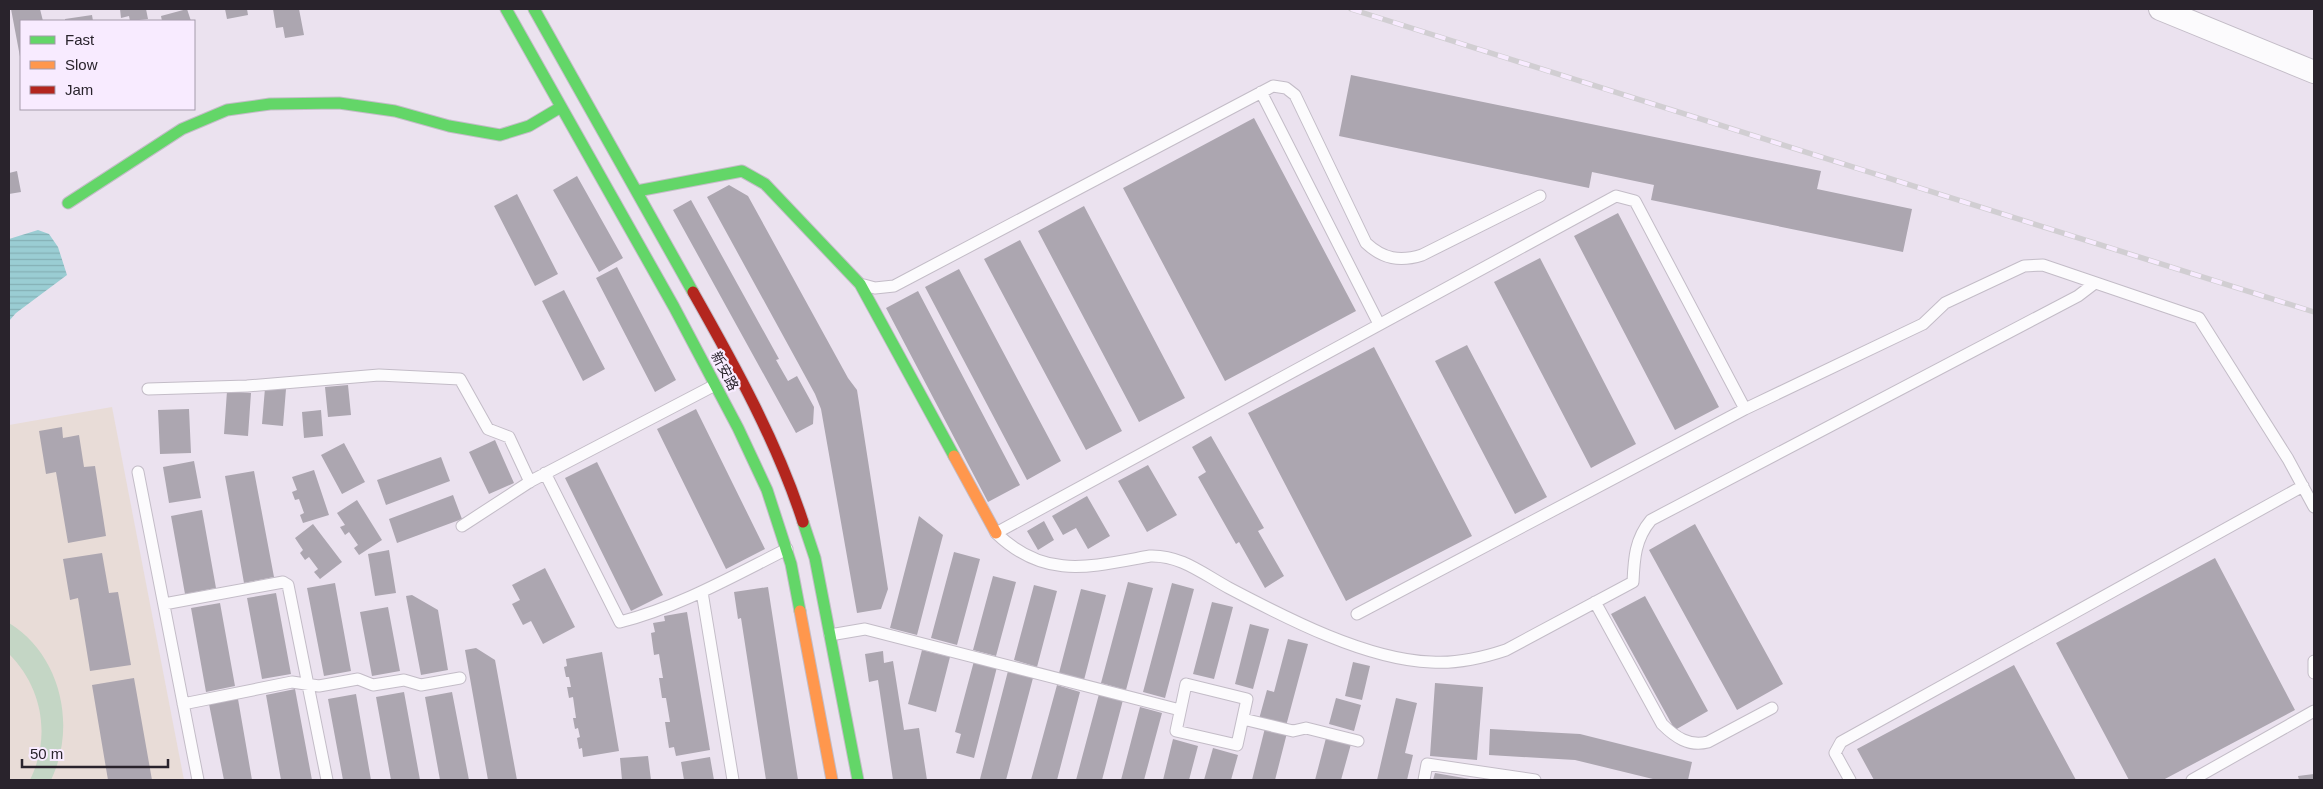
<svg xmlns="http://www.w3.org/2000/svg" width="2323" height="789" font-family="Arial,'Noto Sans SC',sans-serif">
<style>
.education{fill:#e8dcd7}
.green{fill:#c4d6c5}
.water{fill:url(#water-rules)}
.building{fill:#aca6b0}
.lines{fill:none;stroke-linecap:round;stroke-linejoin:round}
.lane-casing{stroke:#c3bcc7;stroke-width:13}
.street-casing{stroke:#c3bcc7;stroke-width:24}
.fast-casing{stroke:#c3bcc7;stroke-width:13}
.slow-casing{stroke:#c3bcc7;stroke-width:13}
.jam-casing{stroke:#c3bcc7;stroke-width:13}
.lane{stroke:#fcfbfd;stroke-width:11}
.street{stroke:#fcfbfd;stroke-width:22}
.fast{stroke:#63d668;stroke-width:11}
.slow{stroke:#ff974d;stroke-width:11}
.jam{stroke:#b3261e;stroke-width:11}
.rail-casing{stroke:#d1ced2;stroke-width:5.5}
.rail{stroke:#f8ebff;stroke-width:4;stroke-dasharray:11;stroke-linecap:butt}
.labels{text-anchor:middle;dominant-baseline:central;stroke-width:4.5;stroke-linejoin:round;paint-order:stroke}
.street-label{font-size:14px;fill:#29232c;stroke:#f8ebff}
</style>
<defs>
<pattern id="water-rules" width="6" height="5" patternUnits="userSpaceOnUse" patternTransform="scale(1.25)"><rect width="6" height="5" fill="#9acdd3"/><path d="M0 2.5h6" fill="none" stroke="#85b0b5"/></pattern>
</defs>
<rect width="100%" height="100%" fill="#ebe2ef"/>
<path class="education" d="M 112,407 L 184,780 L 9,780 L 9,425 Z"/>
<path class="green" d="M 9,623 C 61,655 77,726 51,780 L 30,780 C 51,737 43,688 9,654 Z"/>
<path class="water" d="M 38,230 L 49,234 L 58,247 L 67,275 L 16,313 L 9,321 L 9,239 Z"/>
<path class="building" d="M 11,9 L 40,9 L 43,21 L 21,21 L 21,62 Z
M 120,9 L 146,9 L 148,19 L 130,21 L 129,16 L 121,18 Z
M 187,9 L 191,21 L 162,21 L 161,16 Z
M 225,9 L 247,9 L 248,15 L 227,19 Z
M 273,9 L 299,9 L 304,35 L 285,38 L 283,27 L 276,28 Z
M 92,15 L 93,21 L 65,21 L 65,19 Z
M 1351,75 L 1821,171 L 1817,189 L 1912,209 L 1903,252 L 1651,200 L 1654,185 L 1592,172 L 1589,188 L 1339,136 Z
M 1254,118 L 1356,311 L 1225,381 L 1123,188 Z
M 17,171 L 21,192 L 9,194 L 9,173 Z
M 577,176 L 623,258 L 599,272 L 553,190 Z
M 729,185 L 748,196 L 848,378 L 857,390 L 888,589 L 881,609 L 857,613 L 821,409 L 815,394 L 707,197 Z
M 517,194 L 558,274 L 535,286 L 494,206 Z
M 691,200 L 779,359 L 776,360 L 788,381 L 797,376 L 814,407 L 813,424 L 796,433 L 673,210 Z
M 1084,206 L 1185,398 L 1139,422 L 1038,231 Z
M 1618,213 L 1719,407 L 1675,430 L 1574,236 Z
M 1020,240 L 1122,431 L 1086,450 L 984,259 Z
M 1540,258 L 1636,444 L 1591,468 L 1494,282 Z
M 617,267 L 676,380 L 655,392 L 596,278 Z
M 959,269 L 1061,461 L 1027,480 L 925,287 Z
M 564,290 L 605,369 L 583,381 L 542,301 Z
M 918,291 L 1020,485 L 988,502 L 886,308 Z
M 1467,345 L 1547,497 L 1515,514 L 1435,361 Z
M 1374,347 L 1472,536 L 1346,601 L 1248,413 Z
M 348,385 L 351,415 L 328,417 L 325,387 Z
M 265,388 L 286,389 L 283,426 L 262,424 Z
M 227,391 L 251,393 L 248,436 L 224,434 Z
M 189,409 L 191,453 L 160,454 L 158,410 Z
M 696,409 L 765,549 L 726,569 L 657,429 Z
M 321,410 L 323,436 L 304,438 L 302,412 Z
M 62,427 L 63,438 L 79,435 L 84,467 L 95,466 L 106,536 L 68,543 L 56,472 L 46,474 L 39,431 Z
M 1211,436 L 1264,528 L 1258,531 L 1284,576 L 1265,588 L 1239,542 L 1236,544 L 1198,477 L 1206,472 L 1192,447 Z
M 495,440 L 514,483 L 489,494 L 469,452 Z
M 344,443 L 365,482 L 342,494 L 321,455 Z
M 441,457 L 450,481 L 386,505 L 377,480 Z
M 194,461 L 201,498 L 169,503 L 163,467 Z
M 597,462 L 663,595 L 631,611 L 565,478 Z
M 1148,465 L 1177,515 L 1147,532 L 1118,481 Z
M 314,470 L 329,515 L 303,523 L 300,515 L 304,513 L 299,499 L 295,500 L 292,492 L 297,490 L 292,477 Z
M 254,471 L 274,577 L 244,583 L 225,476 Z
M 453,495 L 462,519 L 397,543 L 389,519 Z
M 1087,496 L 1110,536 L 1088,549 L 1076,528 L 1063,535 L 1052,516 Z
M 357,500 L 382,540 L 359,555 L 354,548 L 358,545 L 349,532 L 345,535 L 340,527 L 345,525 L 337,513 Z
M 202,510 L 216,588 L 185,594 L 171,516 Z
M 919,516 L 943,535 L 917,635 L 890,628 Z
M 1044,521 L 1054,540 L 1038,550 L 1027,531 Z
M 313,524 L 342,562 L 320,579 L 314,572 L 318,569 L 309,557 L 305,560 L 300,553 L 303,550 L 295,538 Z
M 1695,524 L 1783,684 L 1737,710 L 1649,550 Z
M 389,550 L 396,593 L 375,596 L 368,554 Z
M 954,552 L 980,559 L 957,645 L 931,638 Z
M 102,553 L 109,593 L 118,592 L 131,665 L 90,671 L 78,598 L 70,600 L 63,559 Z
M 2215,558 L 2295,710 L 2163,780 L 2129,780 L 2056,643 Z
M 545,568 L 575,627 L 543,644 L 531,621 L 523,625 L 512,604 L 520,600 L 512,585 Z
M 993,576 L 1016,582 L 996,656 L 973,650 Z
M 1128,582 L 1153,588 L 1126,690 L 1101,683 Z
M 335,583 L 351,671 L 324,676 L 307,588 Z
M 1172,583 L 1194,589 L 1165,698 L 1143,692 Z
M 1034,585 L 1057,591 L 1037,667 L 1014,660 Z
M 768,587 L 793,748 L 798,780 L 766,780 L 741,618 L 738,619 L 734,592 Z
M 1081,589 L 1106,595 L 1084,680 L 1059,673 Z
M 276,593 L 291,674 L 262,679 L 247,598 Z
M 412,595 L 438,610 L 448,670 L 421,675 L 406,596 Z
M 1645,596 L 1708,711 L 1675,730 L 1611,614 Z
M 1212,602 L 1233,607 L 1214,679 L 1193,674 Z
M 220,603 L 235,686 L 206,692 L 191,608 Z
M 388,607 L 400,671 L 372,676 L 360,612 Z
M 687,612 L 710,750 L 676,756 L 674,747 L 669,748 L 665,722 L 670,722 L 666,698 L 662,698 L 659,678 L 663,678 L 659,654 L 654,655 L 651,633 L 655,632 L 653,623 L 665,621 L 664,616 Z
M 1250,624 L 1269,629 L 1253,689 L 1235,684 Z
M 1288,639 L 1308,644 L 1286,726 L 1259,719 L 1267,690 L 1274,692 Z
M 476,648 L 495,660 L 517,780 L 488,780 L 465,650 Z
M 922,650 L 950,657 L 936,712 L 908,704 Z
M 883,651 L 884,663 L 893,661 L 904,730 L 919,728 L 927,780 L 893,780 L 878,680 L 869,682 L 865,654 Z
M 602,652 L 619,751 L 583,757 L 582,748 L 579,749 L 577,738 L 580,737 L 578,728 L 575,729 L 573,718 L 576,718 L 573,697 L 569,698 L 567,687 L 571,687 L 569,677 L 566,677 L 564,667 L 567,666 L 566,659 Z
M 974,661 L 997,667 L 974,758 L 956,753 L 961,734 L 955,732 Z
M 1353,662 L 1370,666 L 1362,700 L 1345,696 Z
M 2014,665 L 2076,780 L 1874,780 L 1857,749 Z
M 1008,671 L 1033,678 L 1006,780 L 984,780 L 980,779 Z
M 134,678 L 152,780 L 108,780 L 92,685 Z
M 1435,683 L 1483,687 L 1477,760 L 1430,756 Z
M 1057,685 L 1080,692 L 1057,780 L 1031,780 Z
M 295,689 L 312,780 L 281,780 L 266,695 Z
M 404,692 L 420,780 L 391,780 L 376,697 Z
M 452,692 L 469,780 L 440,780 L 425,697 Z
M 356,694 L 371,780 L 343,780 L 328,699 Z
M 1099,694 L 1123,700 L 1102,780 L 1076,780 Z
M 1336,698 L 1361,705 L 1354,731 L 1329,724 Z
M 1396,698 L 1417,703 L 1405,753 L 1413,755 L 1407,780 L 1377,780 Z
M 238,699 L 252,780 L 224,780 L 209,704 Z
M 1140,707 L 1162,713 L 1144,780 L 1121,780 Z
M 1265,728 L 1287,733 L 1275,780 L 1252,780 Z
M 1490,729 L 1580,734 L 1692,762 L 1688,780 L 1657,780 L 1575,760 L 1489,755 Z
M 1326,738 L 1351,744 L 1341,780 L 1315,780 Z
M 1173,739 L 1198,746 L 1189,780 L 1163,780 Z
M 1213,748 L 1238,755 L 1231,780 L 1204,780 Z
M 648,756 L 651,780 L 622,780 L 620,758 Z
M 710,757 L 714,780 L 684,780 L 681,762 Z
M 1435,773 L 1470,779 L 1470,780 L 1433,780 Z
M 2314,774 L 2314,780 L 2299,780 L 2298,776 Z"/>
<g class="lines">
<defs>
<path id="lane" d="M 1261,92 L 1379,324
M 864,285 L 875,288 L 894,286 L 1273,86 L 1286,88 L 1295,95 L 1366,243 C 1383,259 1400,262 1422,255 L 1540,196
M 148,389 L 247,386 L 379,375 L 460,379 L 488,429 L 509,437 L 530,482
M 1745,409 L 1635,201 L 1616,196 L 996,533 C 1045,580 1089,567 1150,556 C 1181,555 1203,574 1229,588 C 1286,618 1367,660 1431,662 C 1457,664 1482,658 1506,650 L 1633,582 C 1634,559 1635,539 1651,520 L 2078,296 L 2095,283
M 138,472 L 198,780
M 545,473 L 620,622 C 679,607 733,576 787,549
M 462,526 L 531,481 L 715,385
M 702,592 L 733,780
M 1595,602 L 1662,724 C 1675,737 1689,747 1708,742 L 1772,708
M 164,604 L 283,582 L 288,585 L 327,780
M 1357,614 L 1745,409 L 1923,324 L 1945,303 L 2024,266 L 2043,265 L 2199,318 L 2288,459 L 2314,507
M 830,635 L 865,629 L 1180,710
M 2314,661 L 2314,673
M 1186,684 L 1247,699 L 1237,745 L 1176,731 Z
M 183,704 L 292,682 L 319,686 L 358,679 L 373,685 L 404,680 L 421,685 L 460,678
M 1243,719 L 1293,731 L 1306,728 L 1358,741
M 1424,780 L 1427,764 L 1535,780
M 1850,780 L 1835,753 L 1841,742 L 2303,486
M 2192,780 L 2314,711"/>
<path id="street" d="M 2160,9 L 2314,72"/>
<path id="fast" d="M 506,9 L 674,307 L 738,428 L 767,490 L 791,564 L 800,611
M 534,9 L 693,292
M 637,191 L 742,171 L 765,184 L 860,284 L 954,456
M 68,203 L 182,129 L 227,110 L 270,104 L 339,103 L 395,111 L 449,126 L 500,135 L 529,126 L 561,107
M 803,522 L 815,558 L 858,780"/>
<path id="slow" d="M 954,456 L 996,533
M 800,611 L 832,780"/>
<path id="jam" d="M 693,292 C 735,366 777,442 803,522"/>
</defs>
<use href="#lane" class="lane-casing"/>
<use href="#street" class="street-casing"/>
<use href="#fast" class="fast-casing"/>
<use href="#slow" class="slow-casing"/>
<use href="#jam" class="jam-casing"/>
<use href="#lane" class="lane"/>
<use href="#street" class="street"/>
<use href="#fast" class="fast"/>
<use href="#slow" class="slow"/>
<use href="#jam" class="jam"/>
<defs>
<path id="rail" d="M 1351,9 L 2314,312"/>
</defs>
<use href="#rail" class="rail-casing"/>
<use href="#rail" class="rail"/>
</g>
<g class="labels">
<g class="street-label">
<text transform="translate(725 371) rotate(62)">新安路</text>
</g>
</g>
<rect width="2323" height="789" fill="none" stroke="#29232c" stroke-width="20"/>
<rect x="20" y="20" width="175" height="90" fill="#f8ebff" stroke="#a59bab"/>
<rect x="30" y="36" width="25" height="8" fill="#63d668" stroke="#a59bab"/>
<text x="65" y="45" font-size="15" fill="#29232c">Fast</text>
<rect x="30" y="61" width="25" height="8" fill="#ff974d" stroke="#a59bab"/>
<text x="65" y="70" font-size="15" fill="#29232c">Slow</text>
<rect x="30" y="86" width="25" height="8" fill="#b3261e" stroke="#a59bab"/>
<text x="65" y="95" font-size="15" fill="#29232c">Jam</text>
<path d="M22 759v8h146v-8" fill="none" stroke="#29232c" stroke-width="2.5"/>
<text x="30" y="759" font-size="15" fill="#29232c" stroke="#f8ebff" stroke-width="4" paint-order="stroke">50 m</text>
</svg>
